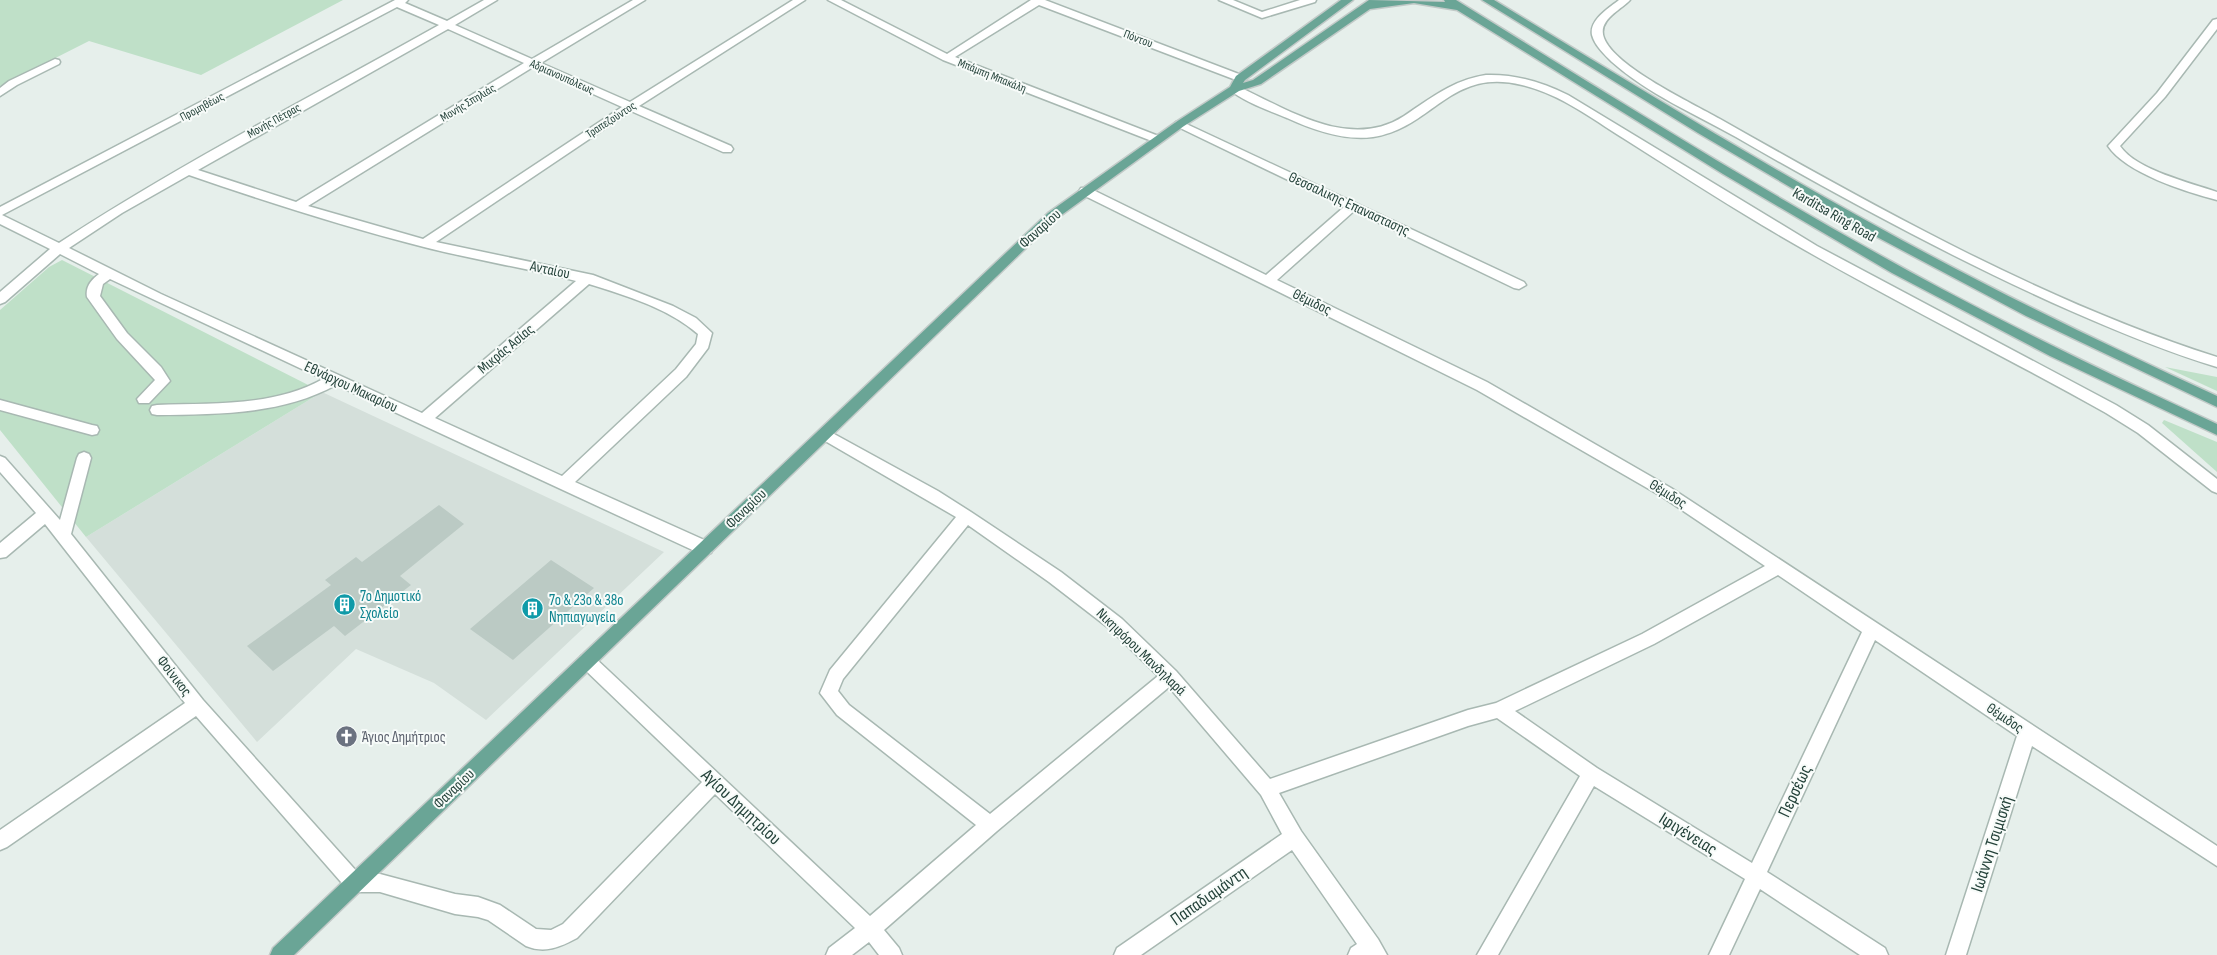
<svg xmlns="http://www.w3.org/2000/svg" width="2217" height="955" font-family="'Sofia Sans Condensed',sans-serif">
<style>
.built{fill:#d4dfda}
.green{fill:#bfe0c8}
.building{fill:#bbcac4}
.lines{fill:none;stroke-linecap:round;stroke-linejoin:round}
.minor-casing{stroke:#a8b8b2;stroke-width:3}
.major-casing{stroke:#c2cac8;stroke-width:3}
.minor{fill:#fff;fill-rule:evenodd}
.major{fill:#6aa596;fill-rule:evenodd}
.labels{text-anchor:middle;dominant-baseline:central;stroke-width:4;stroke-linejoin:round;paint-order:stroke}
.far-street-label{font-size:12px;fill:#24423a;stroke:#f7fbf9}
.street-label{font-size:15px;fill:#24423a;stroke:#f7fbf9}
.culture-label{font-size:15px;fill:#0d838f;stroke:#f7fbf9;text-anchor:start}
.worship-label{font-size:15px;fill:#5b616d;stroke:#f7fbf9;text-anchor:start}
.near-street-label{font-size:18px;fill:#24423a;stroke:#f7fbf9}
</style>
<rect width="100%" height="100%" fill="#e6efeb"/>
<path class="built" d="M 322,392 L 664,552 L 486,720 L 434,683 L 356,649 L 257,742 L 86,537 Z"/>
<path class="green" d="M 0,0 L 343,0 L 201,75 L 89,41 L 0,86 Z
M 62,260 L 322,392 L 86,537 L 0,430 L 0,310 L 49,267 Z
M 2165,367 L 2217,377 L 2217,391 Z
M 2164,420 L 2217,442 L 2217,472 L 2162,423 Z"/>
<path class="building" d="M 439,505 L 464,524 L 400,576 L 411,585 L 345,636 L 334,626 L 273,671 L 247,646 L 331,585 L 325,580 L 356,557 L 362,562 Z
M 551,560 L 594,588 L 513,660 L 470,629 Z"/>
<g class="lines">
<defs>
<path id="minor" d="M 395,0 L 408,0 L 405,3 L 447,21 L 484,0 L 497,0 L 455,25 L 532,59 L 633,0 L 645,0 L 541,63 L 630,102 L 793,0 L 805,0 L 639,106 L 731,146 L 733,149 L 731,152 L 723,152 L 631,111 L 436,242 L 593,275 L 673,306 L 696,318 L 712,333 L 708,348 L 686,377 L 575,482 L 711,543 L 713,548 L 711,553 L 705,554 L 699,553 L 336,385 C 281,415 218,414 157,415 L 152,414 L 150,410 L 152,406 L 157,405 C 212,403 273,407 323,379 L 110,279 L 103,284 L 100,296 L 127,333 L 161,367 L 170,381 L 149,403 L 139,403 L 137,399 L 155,380 L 117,339 L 87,297 C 85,287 92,279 99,274 L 60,254 L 5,302 L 0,304 L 0,292 L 50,249 L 0,224 L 0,207 ZM 397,7 L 439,25 C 311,97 181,163 59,243 L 2,215 ZM 448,29 L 524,63 L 296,202 L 198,170 ZM 533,67 L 622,107 L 423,239 L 308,206 ZM 189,175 C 267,202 345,227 424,247 C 475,260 526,268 576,281 L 422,413 L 161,294 L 69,248 L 122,213 ZM 589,284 C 627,296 668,308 698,334 L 696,344 L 676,369 L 562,476 L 435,418 Z
M 828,0 L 841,0 L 947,54 L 1031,0 L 1045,0 L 1244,76 L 1246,78 L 1244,80 L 1236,80 L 1039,5 L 955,57 L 1161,137 L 1163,139 L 1157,143 L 943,60 Z
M 1219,0 L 1233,0 L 1262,12 L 1300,0 L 1316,0 L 1315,2 L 1262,18 Z
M 1619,0 L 1630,0 C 1621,10 1597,20 1604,38 C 1615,67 1692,103 1720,119 C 1877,208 2044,302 2217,357 L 2217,367 C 2167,352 2119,332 2071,311 C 1956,260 1845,200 1736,137 C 1695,114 1648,94 1612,62 C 1605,55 1595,46 1592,35 C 1589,20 1609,8 1619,0 Z
M 2217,19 L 2217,29 L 2165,97 L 2120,146 C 2136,170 2191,183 2217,192 L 2217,200 C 2186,192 2126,173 2108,146 L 2157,93 L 2213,20 Z
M 55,59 L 59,60 L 60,62 L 59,64 L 17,85 L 0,96 L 0,88 L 9,81 Z
M 1486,75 C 1515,74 1542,82 1568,95 L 1817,246 L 2116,405 L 2148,425 L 2217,479 L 2217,493 L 2212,491 L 2138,433 L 2106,413 C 1992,349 1874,292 1762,225 C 1715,197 1669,167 1623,138 C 1591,118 1560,94 1522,85 C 1450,67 1433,128 1373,137 C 1344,141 1313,130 1287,118 C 1270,111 1242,101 1229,89 L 1231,87 L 1239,87 C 1289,110 1350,151 1404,116 C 1431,98 1453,80 1486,75 Z
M 1180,121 L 1524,282 L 1526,285 L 1519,289 L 1514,288 L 1354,211 L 1277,280 L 1487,382 L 1671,488 L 2217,846 L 2217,866 L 2032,746 L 1966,955 L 1946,955 L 2017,736 L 1875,640 L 1767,872 L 1885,948 L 1888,955 L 1860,955 L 1760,889 L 1729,955 L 1709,955 L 1745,879 L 1594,786 L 1498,955 L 1477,955 L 1580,776 L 1497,718 L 1468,726 L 1279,793 L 1301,831 L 1378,939 L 1387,955 L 1348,955 L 1351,948 L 1357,944 L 1292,850 L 1141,955 L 1114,955 L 1117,948 L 1282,834 L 1261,795 L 1169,687 L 997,831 L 884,930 L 899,948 L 902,955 L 879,955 L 869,942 L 852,955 L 826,955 L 829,948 L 855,928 L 715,794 L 577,938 C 560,947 545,954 526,946 L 488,920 L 478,917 L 455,914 L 380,892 L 355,892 L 348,890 L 196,716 L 7,847 L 0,850 L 0,830 L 185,703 L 45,524 L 6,557 L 0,558 L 0,543 L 36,513 L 0,472 L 0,456 L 5,458 L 60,520 L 77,458 L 79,454 L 84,452 L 89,454 L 91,458 L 71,534 L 203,700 L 359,874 L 380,874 L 455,894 L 478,897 L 500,905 L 536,929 L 551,930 L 563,924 L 702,782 L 581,666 L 579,661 L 581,656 L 587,654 L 593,656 L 870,916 L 976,825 L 837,715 L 820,693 L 830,670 L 956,517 L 820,438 L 818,434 L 820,430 L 825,429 L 938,491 L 971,512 L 1061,572 L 1122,619 L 1176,671 L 1270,779 L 1468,710 L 1496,703 L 1642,634 L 1765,566 L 1661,496 L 1477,390 L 1081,194 L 1079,191 L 1081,188 L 1089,188 L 1266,275 L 1344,207 L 1176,126 L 1174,124 L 1176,122 ZM 968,525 L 1049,582 L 1110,629 L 1158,676 L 990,814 L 849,705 L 838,691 L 843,679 ZM 1778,575 L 1862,632 L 1752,863 L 1597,768 L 1515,711 L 1654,644 Z
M 0,400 L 92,425 L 97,426 L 99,430 L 97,434 L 92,435 L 0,410 Z"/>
<path id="major" d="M 1341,0 L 1353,0 L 1245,80 L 1243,83 L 1253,80 L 1369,0 L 1445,2 L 1444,0 L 1456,0 C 1616,99 1776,200 1942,289 C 2032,337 2124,381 2217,424 L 2217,435 L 2050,356 L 1892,273 L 1723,174 L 1457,10 L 1414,3 L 1370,9 L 1261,84 L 1239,91 L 1184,126 L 1056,219 L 294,955 L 270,955 L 273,948 L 1048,213 L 1176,122 L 1230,87 L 1236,76 Z
M 1482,0 L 1494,0 C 1618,75 1742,152 1869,222 C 1982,285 2099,342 2217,396 L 2217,407 L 2026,316 L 1860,228 L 1698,133 Z"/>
</defs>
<use href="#minor" class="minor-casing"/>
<use href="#major" class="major-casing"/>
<use href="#minor" class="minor"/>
<use href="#major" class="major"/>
</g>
<defs>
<symbol id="building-disc" viewBox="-11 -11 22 22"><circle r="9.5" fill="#0f9aa8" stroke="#f7fbf9"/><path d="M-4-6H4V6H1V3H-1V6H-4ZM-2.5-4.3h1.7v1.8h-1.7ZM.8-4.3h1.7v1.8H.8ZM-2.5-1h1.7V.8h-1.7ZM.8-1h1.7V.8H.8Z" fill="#fff"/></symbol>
<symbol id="church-disc" viewBox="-11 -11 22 22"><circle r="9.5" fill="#6b7280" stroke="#f7fbf9"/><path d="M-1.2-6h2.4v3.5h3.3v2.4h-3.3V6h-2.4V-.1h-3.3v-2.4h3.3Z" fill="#fff"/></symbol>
</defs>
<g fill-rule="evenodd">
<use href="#building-disc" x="332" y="592" width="25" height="25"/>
<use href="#building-disc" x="520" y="596" width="25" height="25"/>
<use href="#church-disc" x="334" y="724" width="25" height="25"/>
</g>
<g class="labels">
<g class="far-street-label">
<text transform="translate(1138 39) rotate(21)">Πόντου</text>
<text transform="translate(992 76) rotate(22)">Μπάμπη Μπακάλη</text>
<text transform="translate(562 77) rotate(24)">Αδριανουπόλεως</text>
<text transform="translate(468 103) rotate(-31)">Μονής Σπηλιάς</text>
<text transform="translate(202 107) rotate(-28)">Προμηθέως</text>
<text transform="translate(611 120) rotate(-33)">Τραπεζούντος</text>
<text transform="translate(274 121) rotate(-29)">Μονής Πέτρας</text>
</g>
<g class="street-label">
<text transform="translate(1349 204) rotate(25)">Θεσσαλικης Επαναστασης</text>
<text transform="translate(1834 215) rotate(30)">Karditsa Ring Road</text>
<text transform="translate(1040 229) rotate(-42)">Φαναρίου</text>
<text transform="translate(550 270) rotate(12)">Ανταίου</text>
<text transform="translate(1312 302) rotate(26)">Θέμιδος</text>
<text transform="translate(506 349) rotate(-40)">Μικράς Ασίας</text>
<text transform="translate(351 387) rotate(25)">Εθνάρχου Μακαρίου</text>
<text transform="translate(1668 494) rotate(32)">Θέμιδος</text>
<text transform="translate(746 509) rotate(-44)">Φαναρίου</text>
<text transform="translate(1141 652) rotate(44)">Νικηφόρου Μανδηλαρά</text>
<text transform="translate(174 676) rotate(52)">Φοίνικος</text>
<text transform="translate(2005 718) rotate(34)">Θέμιδος</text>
<text transform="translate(454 789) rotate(-44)">Φαναρίου</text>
</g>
<g class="culture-label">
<text x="360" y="596">7ο Δημοτικό<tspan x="360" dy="17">Σχολείο</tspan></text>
<text x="549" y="600">7ο &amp; 23ο &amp; 38ο<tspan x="549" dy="17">Νηπιαγωγεία</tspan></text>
</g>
<g class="worship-label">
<text x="362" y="737">Άγιος Δημήτριος</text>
</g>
<g class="near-street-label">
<text transform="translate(1795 791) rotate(-65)">Περσέως</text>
<text transform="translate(741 807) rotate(43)">Αγίου Δημητρίου</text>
<text transform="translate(1688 834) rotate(32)">Ιφιγένειας</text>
<text transform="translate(1992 844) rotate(-72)">Ιωάννη Τσιμισκή</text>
<text transform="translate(1209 896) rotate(-35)">Παπαδιαμάντη</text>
</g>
</g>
</svg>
